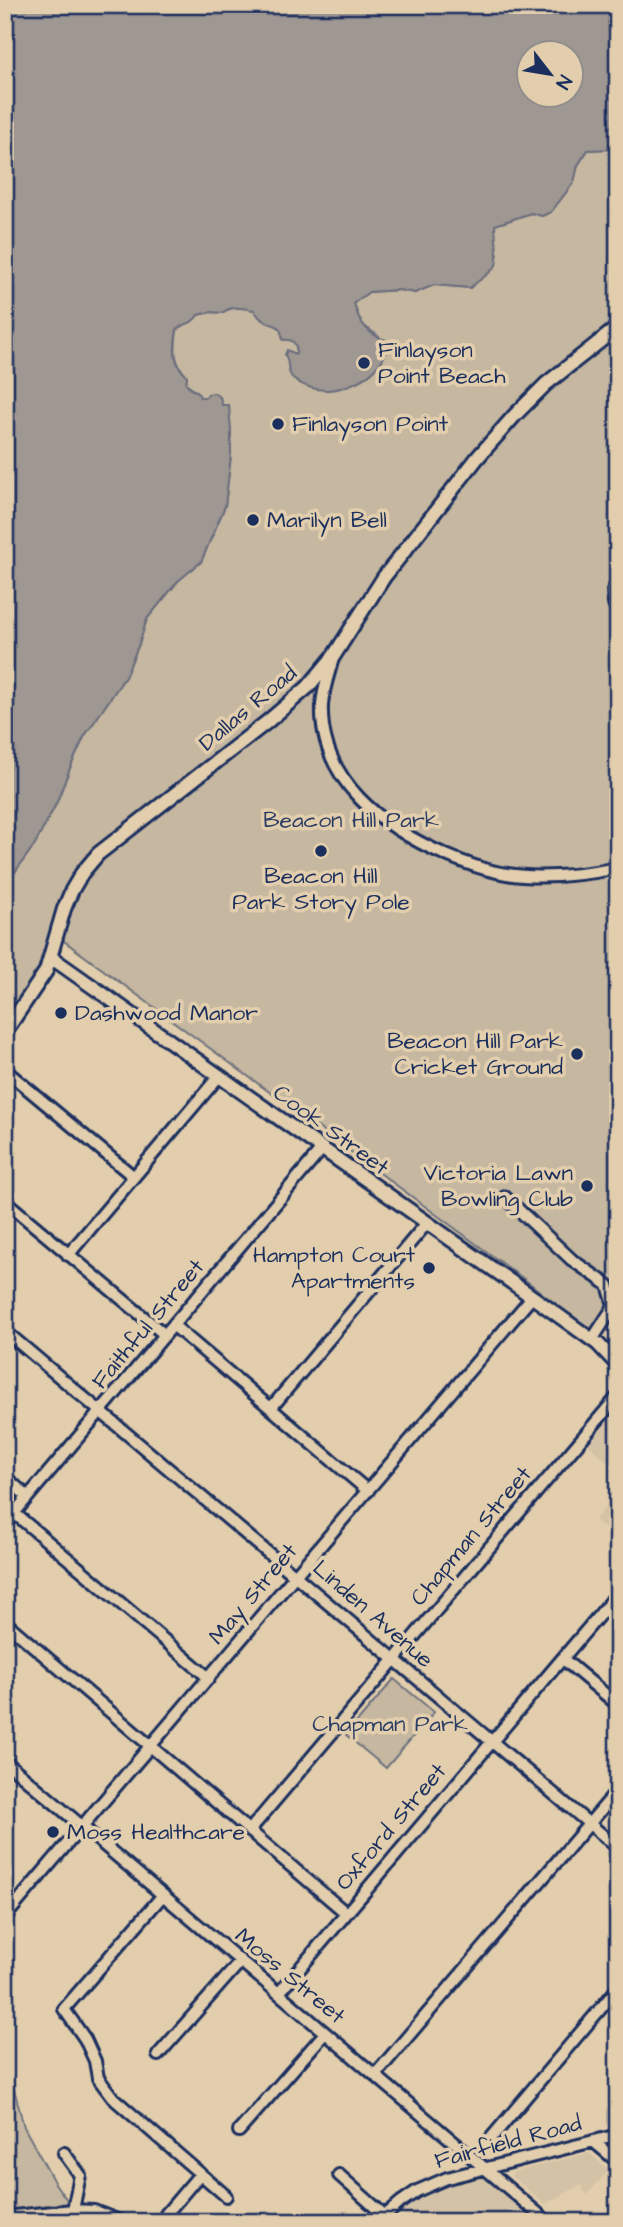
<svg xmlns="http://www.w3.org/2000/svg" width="623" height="2227" font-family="'Architects Daughter',sans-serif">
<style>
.built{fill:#d3c2a6}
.green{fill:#c5b7a0;stroke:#70737f;stroke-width:2}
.water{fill:#9e9792;stroke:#6a6d7d;stroke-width:2;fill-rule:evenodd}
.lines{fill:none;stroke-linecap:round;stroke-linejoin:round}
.minor-casing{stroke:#1b2f5e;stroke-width:16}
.major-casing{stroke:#1b2f5e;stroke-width:18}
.minor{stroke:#e2ceac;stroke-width:10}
.major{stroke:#e2ceac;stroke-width:12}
.poi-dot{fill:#1b2f5e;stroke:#e2ceac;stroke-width:2.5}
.labels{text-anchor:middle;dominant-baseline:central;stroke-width:7;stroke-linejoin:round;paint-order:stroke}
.poi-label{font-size:23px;fill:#1b2f5e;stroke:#e2ceac;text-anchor:start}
.street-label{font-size:23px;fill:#1b2f5e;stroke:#e2ceac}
.park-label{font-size:23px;fill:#2c3d65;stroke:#e2ceac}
</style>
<rect width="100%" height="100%" fill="#e2ceac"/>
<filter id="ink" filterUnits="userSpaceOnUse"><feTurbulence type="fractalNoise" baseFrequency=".0143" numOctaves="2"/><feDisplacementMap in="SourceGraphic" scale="14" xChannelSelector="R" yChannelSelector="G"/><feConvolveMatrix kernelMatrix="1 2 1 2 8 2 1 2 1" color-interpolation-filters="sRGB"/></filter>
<g filter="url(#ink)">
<path class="built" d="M 618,1404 L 618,1472 L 585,1441 Z
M 618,1493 L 618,1540 L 595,1520 Z
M 589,2153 L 609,2170 L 587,2195 L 581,2185 L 545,2204 L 511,2176 L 513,2172 Z
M 484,2176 L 539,2222 L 411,2222 L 400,2211 L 428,2193 L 446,2186 Z"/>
<path class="green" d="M 609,149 L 611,151 L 618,151 L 618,1290 L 593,1330 L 573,1318 L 528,1282 L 53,933 C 43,968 26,991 5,1020 L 5,886 L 35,844 L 56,804 L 70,768 L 84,737 L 125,677 L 139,644 L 147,619 L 178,581 L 201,562 L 225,506 L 231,455 L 231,431 L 228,405 L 222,405 L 220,397 L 200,397 L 186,383 L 187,376 C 172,362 175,348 177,330 C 184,322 190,326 198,315 L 211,312 L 222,313 C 233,305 242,308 254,310 L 262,320 L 278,325 L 289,339 L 294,342 L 297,348 L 296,354 L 292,353 C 282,387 305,386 331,384 C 339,383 351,384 358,381 C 372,375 382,361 388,348 L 377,335 L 360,323 L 354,303 L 368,292 L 399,290 L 415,293 L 434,285 L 470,288 L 498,255 L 495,246 L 495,225 L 531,213 L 542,216 L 551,212 L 574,182 L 578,165 L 588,150 Z
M 394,1679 L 434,1712 L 386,1768 L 346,1735 Z
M 5,2065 L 8,2066 L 24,2127 L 54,2182 L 69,2203 L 5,2210 Z"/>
<path class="water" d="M 5,5 L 618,5 L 618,151 L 611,151 L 609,149 L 588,150 L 578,165 L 574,182 L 551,212 L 542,216 L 531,213 L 495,225 C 495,234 499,259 496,265 C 492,273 477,281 470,288 L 434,285 L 415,293 L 399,290 L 369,292 L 354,303 C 358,320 367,335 386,340 C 392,368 349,391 325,390 C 314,390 303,386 294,379 C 286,373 290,363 285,355 L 287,350 L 296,354 C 298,344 293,339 283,340 C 279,320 276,329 263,320 C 259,318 257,314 254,310 C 242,308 232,305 222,313 L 211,312 L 198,315 C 190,327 184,322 177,329 C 174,348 172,363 187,376 L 186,383 L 192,390 L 197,391 L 200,397 L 206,397 L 208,394 L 214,393 L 220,397 L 222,405 L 229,405 L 231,431 L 231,455 L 225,506 L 201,562 L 178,581 L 147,619 L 139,644 L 125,677 L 84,737 L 70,768 L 56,804 L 35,844 L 5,886 ZM 528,52 L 570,52 L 570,94 L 528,94 Z"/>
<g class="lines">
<defs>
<path id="minor" d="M 618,581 L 613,591 L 614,604 L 618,608
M 333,658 C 329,673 323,689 322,705 C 319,781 384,828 446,855 C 465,863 486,871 507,874 C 543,880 582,875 618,868
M 5,1070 L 134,1177
M 505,1197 L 572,1260 L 608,1285 L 614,1305
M 5,1201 L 165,1335
M 68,1255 L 219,1076
M 174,1326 L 368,1491
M 5,1331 L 618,1848
M 592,1340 L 618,1300
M 271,1408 L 426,1224
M 5,1477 L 28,1497
M 14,1513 L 209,1678
M 5,1524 L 322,1149
M 5,1622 L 346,1913
M 563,1659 L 618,1705
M 5,1761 L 548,2222
M 249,1831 L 618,1396
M 163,1895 L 64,2009 L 85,2039 L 95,2061 L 98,2078 L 113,2098 L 226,2196
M 5,1917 L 532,1297
M 279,1993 L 618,1593
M 158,2055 L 241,1961
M 375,2075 L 618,1790
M 239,2131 L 325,2033
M 593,2141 L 618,2162
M 487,2143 L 618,1988
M 64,2153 L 80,2175 L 73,2210
M 339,2175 L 385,2216
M 5,2217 L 73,2210 L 94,2211 L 122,2222
M 168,2222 L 166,2214 L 200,2174
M 378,2222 L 401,2202 L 417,2191 L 447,2178 L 618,2135"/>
<path id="major" d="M 52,958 L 541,1303 L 598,1344 L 618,1365
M 5,1032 L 46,971 L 64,909 L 72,890 L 82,873 L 98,854 L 267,722 L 308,687 L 333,657 L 384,577 L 478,457 L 515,415 L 546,384 L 618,327"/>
</defs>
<use href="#minor" class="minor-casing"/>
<use href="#major" class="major-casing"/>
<use href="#minor" class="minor"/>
<use href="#major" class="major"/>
</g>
</g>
<g class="poi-dot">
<circle cx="364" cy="363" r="7"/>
<circle cx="278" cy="424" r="7"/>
<circle cx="253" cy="520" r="7"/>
<circle cx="321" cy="851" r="7"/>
<circle cx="61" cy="1013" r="7"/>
<circle cx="577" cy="1054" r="7"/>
<circle cx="587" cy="1186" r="7"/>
<circle cx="429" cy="1268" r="7"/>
<circle cx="53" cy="1832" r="7"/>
</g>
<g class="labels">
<g class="poi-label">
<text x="378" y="350">Finlayson<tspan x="378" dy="26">Point Beach</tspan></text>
<text x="292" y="424">Finlayson Point</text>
<text x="267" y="520">Marilyn Bell</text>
<text x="321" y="876" text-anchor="middle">Beacon Hill<tspan x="321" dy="26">Park Story Pole</tspan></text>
<text x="75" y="1013">Dashwood Manor</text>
<text x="563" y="1041" text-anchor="end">Beacon Hill Park<tspan x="563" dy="26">Cricket Ground</tspan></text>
<text x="573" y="1173" text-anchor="end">Victoria Lawn<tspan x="573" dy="26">Bowling Club</tspan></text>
<text x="415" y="1255" text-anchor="end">Hampton Court<tspan x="415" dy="26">Apartments</tspan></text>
<text x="67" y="1832">Moss Healthcare</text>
</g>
<g class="street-label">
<text transform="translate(248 708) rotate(-40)">Dallas Road</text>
<text transform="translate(331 1130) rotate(36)">Cook Street</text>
<text transform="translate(148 1324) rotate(-50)">Faithful Street</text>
<text transform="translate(471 1536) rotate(-50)">Chapman Street</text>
<text transform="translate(253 1594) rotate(-50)">May Street</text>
<text transform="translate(373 1614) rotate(41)">Linden Avenue</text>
<text transform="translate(391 1827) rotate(-50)">Oxford Street</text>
<text transform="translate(290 1976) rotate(40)">Moss Street</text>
<text transform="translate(508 2142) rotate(-15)">Fairfield Road</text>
</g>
<g class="park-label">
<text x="351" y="820">Beacon Hill Park</text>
<text x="390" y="1724">Chapman Park</text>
</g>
</g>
<rect width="623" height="2227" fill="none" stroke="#e2ceac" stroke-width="28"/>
<rect x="14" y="14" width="595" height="2199" fill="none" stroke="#1b2f5e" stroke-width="2.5" filter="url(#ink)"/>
<g transform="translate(550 74) rotate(121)"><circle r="33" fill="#e2ceac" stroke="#928e8d" stroke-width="2"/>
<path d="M0-5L12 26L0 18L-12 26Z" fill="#1b2f5e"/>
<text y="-10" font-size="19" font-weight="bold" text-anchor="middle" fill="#1b2f5e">N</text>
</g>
</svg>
